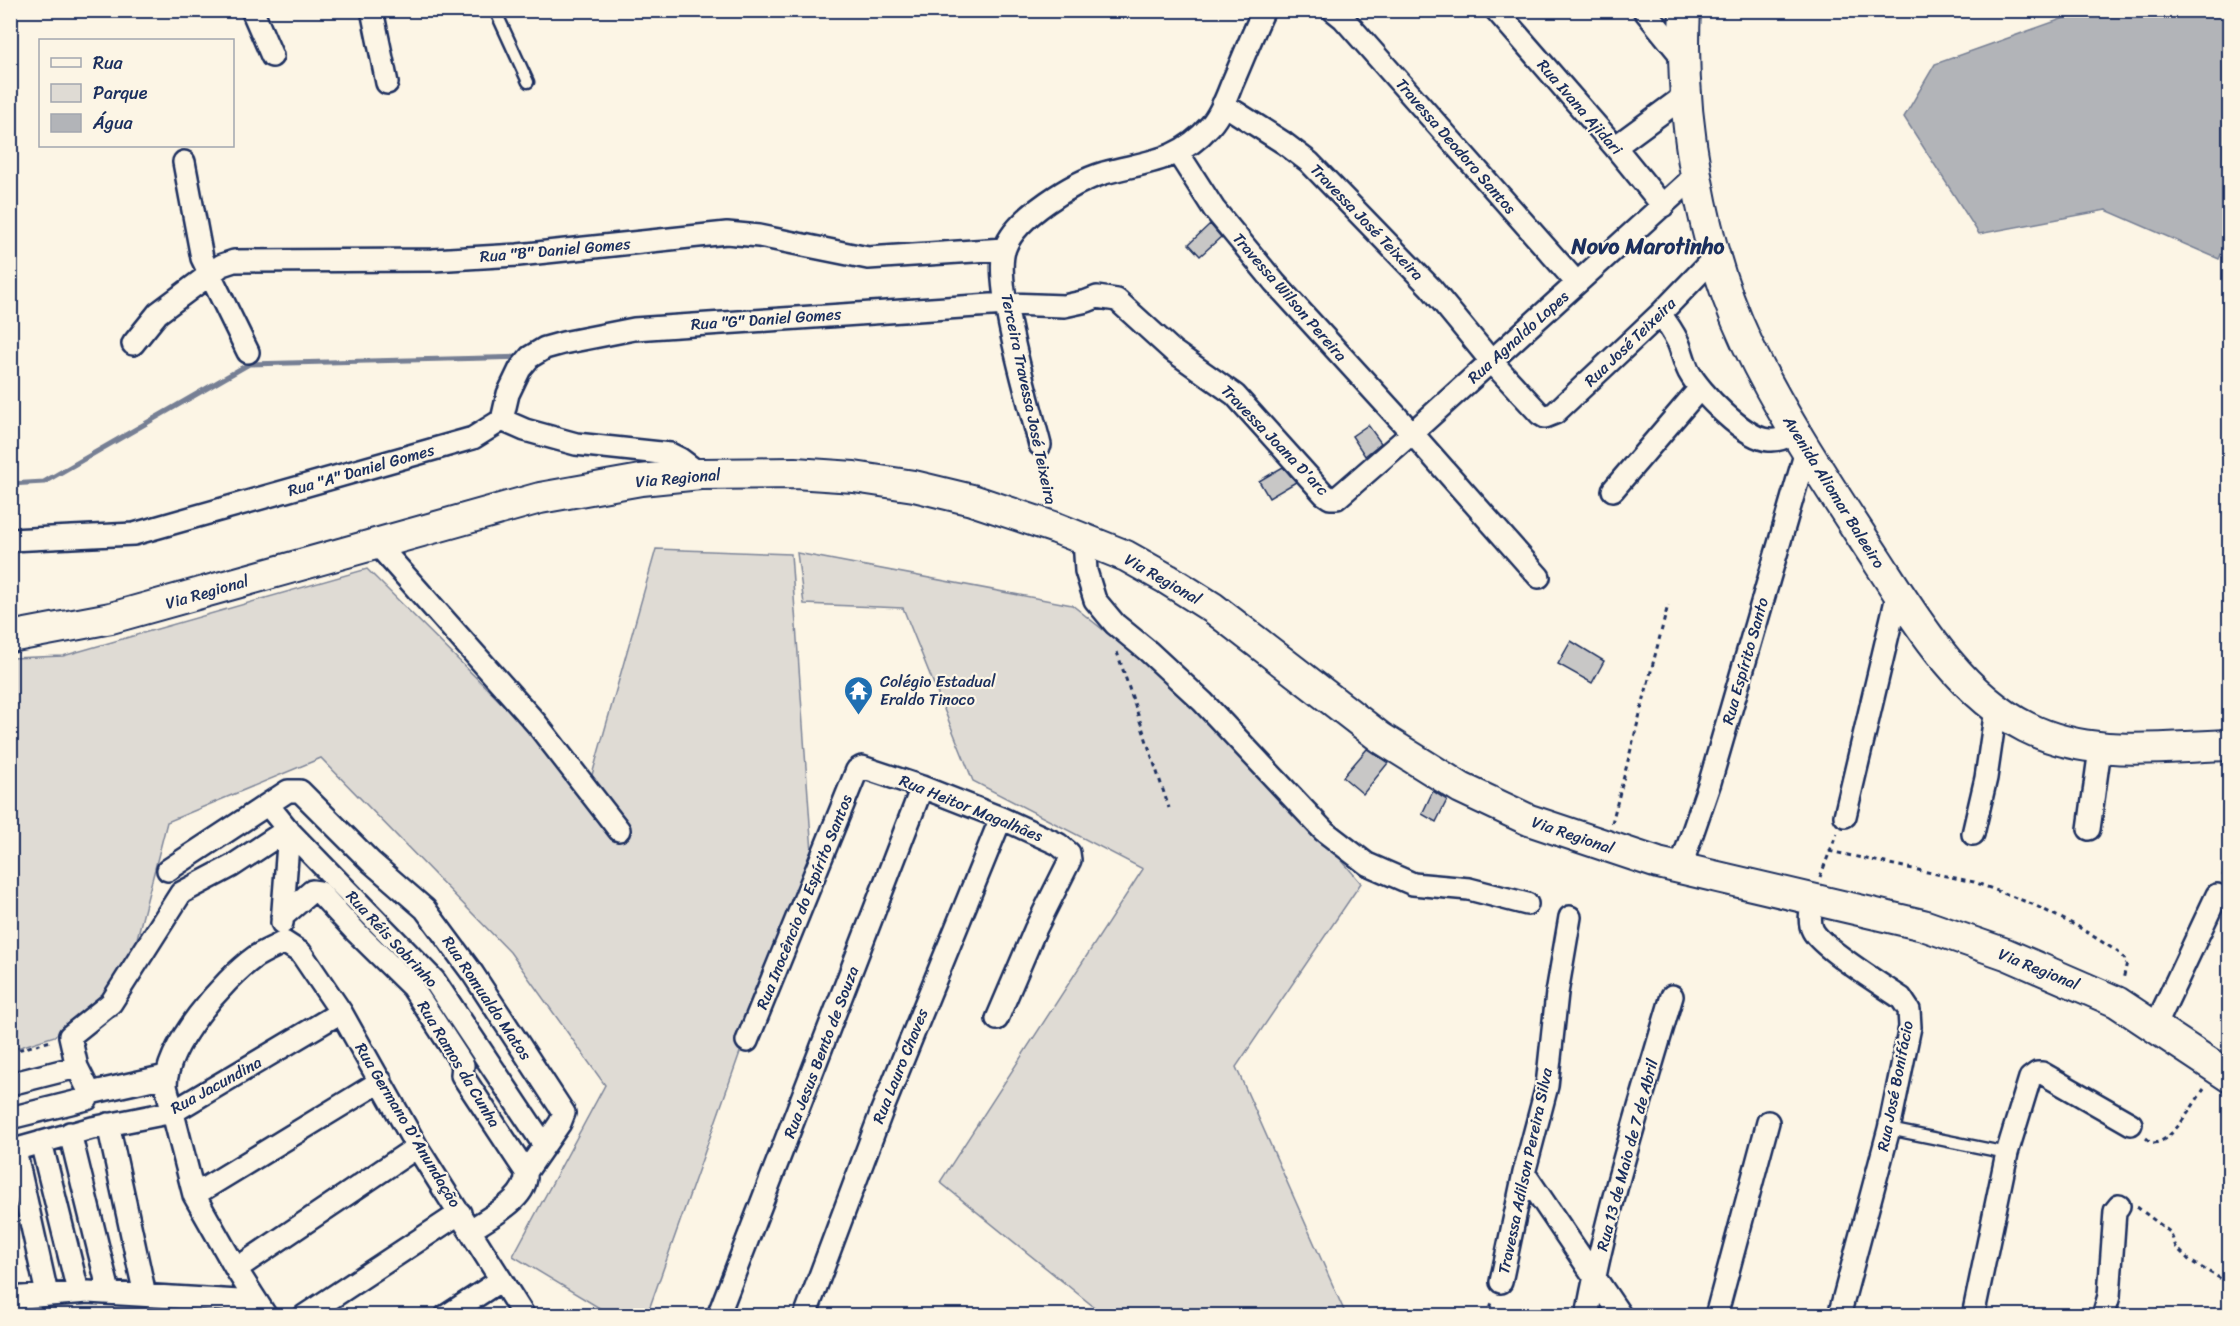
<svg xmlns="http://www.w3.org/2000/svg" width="2240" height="1326" font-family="Sriracha,sans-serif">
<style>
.green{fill:#dfdbd4;stroke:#7d8599;stroke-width:1.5}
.water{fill:#b2b4b8;stroke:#767f94;stroke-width:1.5}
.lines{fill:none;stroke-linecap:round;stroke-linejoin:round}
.stream{stroke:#767f94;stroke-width:5}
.building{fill:#c8c7c6;stroke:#1b2f5e;stroke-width:1.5}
.lane-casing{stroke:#1b2f5e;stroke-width:15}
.street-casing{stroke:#1b2f5e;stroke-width:26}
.secondary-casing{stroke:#1b2f5e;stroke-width:34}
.path{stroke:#1b2f5e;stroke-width:3;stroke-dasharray:4.5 4.5;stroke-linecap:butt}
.lane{stroke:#fcf5e5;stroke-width:10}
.street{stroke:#fcf5e5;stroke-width:21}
.secondary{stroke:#fcf5e5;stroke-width:30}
.labels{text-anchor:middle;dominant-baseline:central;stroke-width:4.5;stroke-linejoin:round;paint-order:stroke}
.street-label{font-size:16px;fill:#1b2f5e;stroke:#fcf5e5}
.poi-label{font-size:16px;fill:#1b2f5e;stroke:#fcf5e5;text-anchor:start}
.district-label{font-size:22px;font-weight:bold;fill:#1b2f5e;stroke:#fcf5e5}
</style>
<rect width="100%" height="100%" fill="#fcf5e5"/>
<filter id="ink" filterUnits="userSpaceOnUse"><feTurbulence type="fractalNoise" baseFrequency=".0167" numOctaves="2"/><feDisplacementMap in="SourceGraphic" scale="12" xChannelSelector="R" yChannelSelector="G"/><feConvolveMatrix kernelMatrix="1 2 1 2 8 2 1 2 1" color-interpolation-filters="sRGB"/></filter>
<g filter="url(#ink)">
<path class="green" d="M 656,549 L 791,554 L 813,867 L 744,1041 L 647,1315 L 611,1315 L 513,1256 L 605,1085 L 510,952 L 321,758 L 167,822 L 117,1016 L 11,1050 L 11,658 L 63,656 L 367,569 L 588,789 Z
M 797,553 L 1072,605 L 1236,736 L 1361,883 L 1236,1067 L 1346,1315 L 1104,1315 L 940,1182 L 1143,869 L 973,781 L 903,608 L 804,604 Z"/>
<path class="water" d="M 2087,10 L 2229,11 L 2230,233 L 2219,259 L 2106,210 L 1979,234 L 1904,117 L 1935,64 Z"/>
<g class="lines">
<path class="stream" d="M 10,484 L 44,482 L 249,364 L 522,357"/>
</g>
<path class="building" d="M 1210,224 L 1221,237 L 1200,256 L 1189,244 Z
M 1368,425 L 1381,443 L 1365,456 L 1352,436 Z
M 1283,467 L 1296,482 L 1269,498 L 1259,481 Z
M 1571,641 L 1604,661 L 1592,683 L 1558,664 Z
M 1367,749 L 1388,763 L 1363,794 L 1343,777 Z
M 1433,791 L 1447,800 L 1436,822 L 1422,814 Z"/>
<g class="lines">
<defs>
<path id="lane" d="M 495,10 L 528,82
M 1889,1129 L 2007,1153"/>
<path id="street" d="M 252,10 L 272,56
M 372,10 L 387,83
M 1333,10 L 1343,18 L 1577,283
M 1496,10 L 1615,147 L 1663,206
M 1644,10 L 1684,59
M 1223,104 L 1284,143 L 1309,162 L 1431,288 L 1491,361 L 1540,414 L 1545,417 L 1555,413 L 1660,314 L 1714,258
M 1615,147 L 1687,94
M 1178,153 L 1214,209 L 1275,283 L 1412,433 L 1539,577
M 184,162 L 202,258 L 248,352
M 1660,314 C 1667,323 1673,332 1678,342 C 1682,351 1684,362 1689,372 C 1700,392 1745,439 1769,440 C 1778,441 1787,437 1795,433
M 133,344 L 158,313 L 222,265 L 234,261 L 433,260 L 518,255 L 727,233 L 759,236 L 868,258 L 1004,249
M 502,420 L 508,394 L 520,369 L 530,357 L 545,348 L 563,343 L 634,329 L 1006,304 L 1064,306 L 1087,301 L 1097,297 L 1117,300 L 1173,351 L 1235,395 L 1324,494 L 1330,498 L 1337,498 L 1412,433 L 1696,175
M 1040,445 C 1030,405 992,281 1005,248 C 1016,217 1074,182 1104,173 C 1148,161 1178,162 1210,126 C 1220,115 1226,99 1231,86 C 1242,61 1252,35 1264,10
M 1613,490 L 1700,388
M 1084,539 L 1086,571 L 1095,600 L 1115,624 L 1148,651 L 1203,702 L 1324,831 L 1367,864 L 1413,884 L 1469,889 L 1527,904
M 10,540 L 134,534 L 473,438 L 502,420 L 525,430 L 576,444 L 670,454 L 680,459 L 700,474
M 377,544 L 536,723 L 619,830
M 268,805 L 289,831 L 282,923
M 1845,816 L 1898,592
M 2089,829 L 2100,749
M 289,831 L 434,980 L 544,1145
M 1973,834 L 1986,778 L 1996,709
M 1680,869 L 1710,782 L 1806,451
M 168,870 L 288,791 L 300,791 L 371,862 L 425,909 L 473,974 L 564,1113 L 560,1123 L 526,1172 C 529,1199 490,1216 471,1230
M 1813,899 C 1811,909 1808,922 1813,931 C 1822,948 1882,985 1901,998 L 1909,1010 L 1910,1027 L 1889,1129 L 1839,1316
M 282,917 L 312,891 L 319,892 L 356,932 L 412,987 L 463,1065 L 462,1075 L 526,1172
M 284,942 L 301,953 L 341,1012 L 417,1147 L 524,1316
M 2155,1027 L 2217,895
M 747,1041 L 857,770 L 862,767 L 922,787 L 1001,818 L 1058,844 L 1069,853 L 1070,860 L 1035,930 L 997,1019
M 10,1084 L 77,1067
M 90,1093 L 77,1067 L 70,1036 L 111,1003 L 181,893 L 232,866 L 288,829
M 10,1118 L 87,1099 L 90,1093 L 166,1076
M 108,1124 L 145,1295
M 70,1133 L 109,1292
M 41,1142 L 78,1291
M 15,1150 L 47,1294
M 10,1151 L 92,1128 L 173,1112 L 341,1012
M 1524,1173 L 1621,1316
M 194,1195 L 381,1081
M 236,1269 L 417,1147
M 1501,1282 L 1524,1173 L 1547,1086 L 1557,993 L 1570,917
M 10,1298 L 88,1292 L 256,1302
M 266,1316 L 236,1269 L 194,1195 L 166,1086 C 166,1046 223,980 255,957 C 264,951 275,947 284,942
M 304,1316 L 460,1213
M 446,1316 L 501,1280
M 718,1316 L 922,787
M 805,1316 L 881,1113 L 1001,818
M 1587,1316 C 1607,1207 1641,1101 1672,996
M 1716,1316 L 1768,1122
M 1973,1316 L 2007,1153 L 2030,1078 L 2037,1073 L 2042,1073 L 2131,1124
M 2103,1316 L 2109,1296 L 2115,1211 L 2119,1206"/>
<path id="secondary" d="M 1685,10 C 1679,115 1702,248 1747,343 C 1783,419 1831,489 1877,560 C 1916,620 1960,694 2026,727 C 2089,759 2162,747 2230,745
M 10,637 L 111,618 L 540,498 L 641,480 L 700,474 L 795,473 L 854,477 L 914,486 L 972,500 L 1056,528 L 1126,556 L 1167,579 L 1213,608 L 1381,738 L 1461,788 L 1529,820 L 1658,863 L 1923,925 L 2006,954 L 2117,1002 L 2230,1077"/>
</defs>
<use href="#lane" class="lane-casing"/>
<use href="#street" class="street-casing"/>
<use href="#secondary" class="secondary-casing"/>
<path class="path" d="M 1044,464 L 1051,502
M 1117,652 L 1169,808
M 1612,823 L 1668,605
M 1829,851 L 1974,882 L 2032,904 L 2077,926 L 2118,952 L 2127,962 L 2123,980
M 2223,876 L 2230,851
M 1820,877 L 1837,833
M 10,1052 L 51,1041
M 2146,1138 L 2152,1143 C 2172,1144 2193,1104 2204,1089
M 2137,1207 L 2170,1232 L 2176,1247 L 2190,1261 L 2230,1284
M 1487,1316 L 1493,1300"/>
<use href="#lane" class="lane"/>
<use href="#street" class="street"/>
<use href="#secondary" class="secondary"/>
</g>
</g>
<defs>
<symbol id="temple-pin" viewBox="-11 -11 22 30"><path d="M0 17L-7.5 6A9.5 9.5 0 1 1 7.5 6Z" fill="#1f6fb2" stroke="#fcf5e5"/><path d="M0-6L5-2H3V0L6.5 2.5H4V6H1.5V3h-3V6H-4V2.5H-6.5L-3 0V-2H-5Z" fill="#fff"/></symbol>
</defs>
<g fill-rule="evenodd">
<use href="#temple-pin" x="842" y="674" width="33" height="45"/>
</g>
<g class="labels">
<g class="street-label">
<text transform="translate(1580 107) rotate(49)">Rua Ivana Ajidari</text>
<text transform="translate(1456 146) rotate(49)">Travessa Deodoro Santos</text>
<text transform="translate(1367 222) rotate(46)">Travessa José Teixeira</text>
<text transform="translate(555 250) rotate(-5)">Rua "B" Daniel Gomes</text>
<text transform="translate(1290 297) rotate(49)">Travessa Wilson Pereira</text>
<text transform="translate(766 319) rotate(-4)">Rua "G" Daniel Gomes</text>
<text transform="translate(1518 337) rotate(-42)">Rua Agnaldo Lopes</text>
<text transform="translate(1630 342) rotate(-44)">Rua José Teixeira</text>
<text transform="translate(1029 399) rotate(78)">Terceira Travessa José Teixeira</text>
<text transform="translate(1275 440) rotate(46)">Travessa Joana D'arc</text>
<text transform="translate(361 470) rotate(-16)">Rua "A" Daniel Gomes</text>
<text transform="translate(678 478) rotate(-5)">Via Regional</text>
<text transform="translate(1834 492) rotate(58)">Avenida Aliomar Baleeiro</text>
<text transform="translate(1163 579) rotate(30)">Via Regional</text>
<text transform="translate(207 592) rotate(-16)">Via Regional</text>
<text transform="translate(1745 661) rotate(-74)">Rua Espírito Santo</text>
<text transform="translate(971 808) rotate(22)">Rua Heitor Magalhães</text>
<text transform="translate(1573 835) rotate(19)">Via Regional</text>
<text transform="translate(804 902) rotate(-68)">Rua Inocêncio do Espírito Santos</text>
<text transform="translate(392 939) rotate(47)">Rua Réis Sobrinho</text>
<text transform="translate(2039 969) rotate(22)">Via Regional</text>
<text transform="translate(487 998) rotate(56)">Rua Romualdo Matos</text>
<text transform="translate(821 1052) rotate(-69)">Rua Jesus Bento de Souza</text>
<text transform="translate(459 1064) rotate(59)">Rua Ramos da Cunha</text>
<text transform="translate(900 1066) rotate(-68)">Rua Lauro Chaves</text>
<text transform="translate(216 1085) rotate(-29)">Rua Jacundina</text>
<text transform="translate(1895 1086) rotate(-79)">Rua José Bonifácio</text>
<text transform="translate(408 1125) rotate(59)">Rua Germano D'Anundação</text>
<text transform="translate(1627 1155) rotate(-75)">Rua 13 de Maio de 7 de Abril</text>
<text transform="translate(1525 1171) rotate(-78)">Travessa Adilson Pereira Silva</text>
</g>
<g class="poi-label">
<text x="880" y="681">Colégio Estadual<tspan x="880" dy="18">Eraldo Tinoco</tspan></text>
</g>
<g class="district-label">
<text x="1648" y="246">Novo Marotinho</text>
</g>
</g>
<rect width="2240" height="1326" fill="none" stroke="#fcf5e5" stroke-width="36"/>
<rect x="18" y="18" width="2204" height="1290" fill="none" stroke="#1b2f5e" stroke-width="2" filter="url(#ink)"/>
<rect x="39" y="39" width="195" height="108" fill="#fcf5e5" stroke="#a2a6af" stroke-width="1.5"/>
<rect x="51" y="58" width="30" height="9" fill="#fcf5e5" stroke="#a2a6af" stroke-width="1.5"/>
<text x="93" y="69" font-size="18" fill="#1b2f5e">Rua</text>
<rect x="51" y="84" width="30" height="18" fill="#dfdbd4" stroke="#a2a6af" stroke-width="1.5"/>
<text x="93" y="99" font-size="18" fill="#1b2f5e">Parque</text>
<rect x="51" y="114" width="30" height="18" fill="#b2b4b8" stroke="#a2a6af" stroke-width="1.5"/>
<text x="93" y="129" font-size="18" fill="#1b2f5e">Água</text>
</svg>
